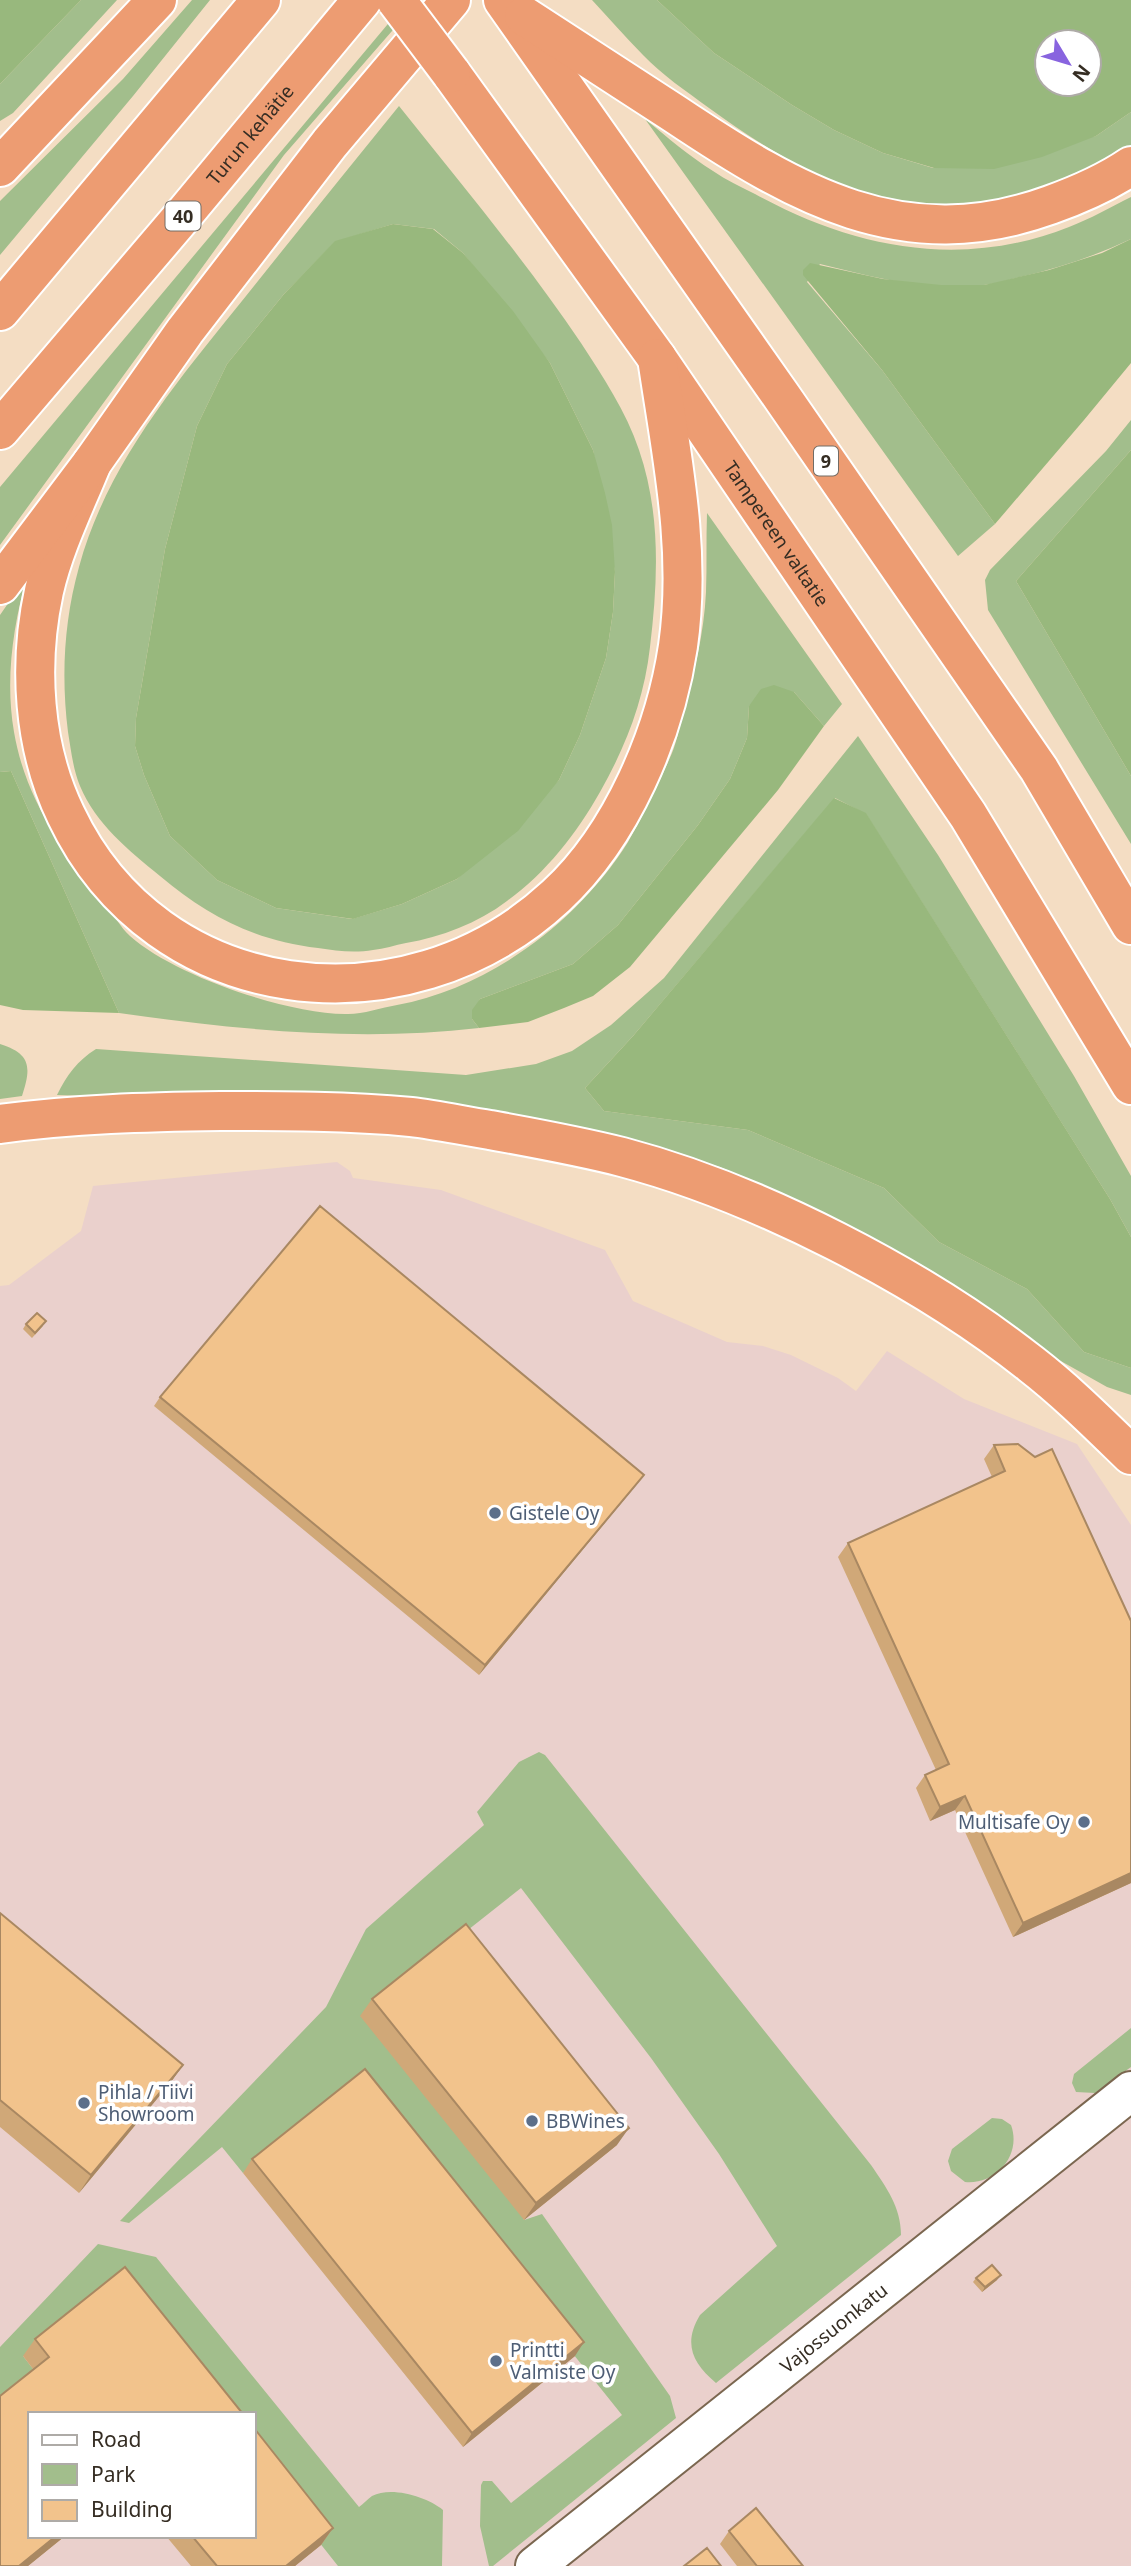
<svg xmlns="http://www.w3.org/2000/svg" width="1131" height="2566" font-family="'Noto Sans',sans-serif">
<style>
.industrial{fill:#ead0cc;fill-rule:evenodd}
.green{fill:#a2be8c;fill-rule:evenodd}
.forest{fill:#98b87d;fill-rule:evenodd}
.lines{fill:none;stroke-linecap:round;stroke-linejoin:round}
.street-casing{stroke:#7b6750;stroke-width:42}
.highway-casing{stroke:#fff;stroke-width:42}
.street{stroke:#fff;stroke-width:38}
.highway{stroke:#ed9c72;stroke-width:38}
.highway-bridge-casing{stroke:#fff;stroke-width:42;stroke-linecap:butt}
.highway-bridge{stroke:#ed9c72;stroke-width:38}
.wall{fill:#d0a878}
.shaded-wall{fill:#a98862}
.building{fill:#f2c38c;stroke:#a98862;stroke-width:2}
.service-dot{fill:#5c6f8a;stroke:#fff;stroke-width:2.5}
.labels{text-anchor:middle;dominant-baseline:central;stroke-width:7;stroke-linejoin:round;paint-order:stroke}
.shield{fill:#fff;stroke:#726c65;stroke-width:2}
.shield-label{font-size:18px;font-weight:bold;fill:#352d23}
.street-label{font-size:19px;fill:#352d23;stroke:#fff}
.service-label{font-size:19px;fill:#4e5e75;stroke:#fff;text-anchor:start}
</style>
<rect width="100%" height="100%" fill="#f4ddc3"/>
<path class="industrial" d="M 337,1162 L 350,1171 L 353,1178 L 441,1190 L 605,1250 L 633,1301 L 727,1342 L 763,1346 L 791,1355 L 838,1378 L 856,1391 L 887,1351 L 964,1399 L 1077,1444 L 1131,1525 L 1131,2566 L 0,2566 L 0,1286 L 9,1285 L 81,1231 L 93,1186 ZM 30,2414 L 254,2414 L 254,2536 L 30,2536 Z"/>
<path class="green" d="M 81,0 L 117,0 L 13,113 L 0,121 L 0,84 Z
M 192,0 L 210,0 L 133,96 L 0,255 L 0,201 L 123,79 Z
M 408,0 L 419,0 L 284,155 L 0,545 L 0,487 Z
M 592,0 L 657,0 L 714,53 L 792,105 L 834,130 L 883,153 L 933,168 L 1096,136 L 1131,112 L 1131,149 C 1111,161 1090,169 1069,178 C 1022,197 969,209 918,204 C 841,197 770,152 709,108 C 686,91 662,75 643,55 C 625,37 609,18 592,0 Z
M 399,106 C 461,184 525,260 581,343 C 603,377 626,411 639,450 C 661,514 658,581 650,647 C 644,700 626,746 600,792 C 577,833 545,874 507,901 C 478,923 441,937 406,943 C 395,945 384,949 373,950 C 355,953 336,951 318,948 C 256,941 207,916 160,876 C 128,850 96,824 80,786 C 73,769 71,750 68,732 C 61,676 64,621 79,567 C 107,463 180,378 246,296 C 297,232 348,169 399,106 ZM 393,224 L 434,229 L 463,253 L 550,363 L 593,450 L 615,572 L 613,612 L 606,658 L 580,735 L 559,780 L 457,879 L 402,904 L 352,919 L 276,908 L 217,880 L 170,836 L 144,775 L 135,746 L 136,718 L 165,549 L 197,426 L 227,364 L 284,294 L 335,242 Z
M 645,119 C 667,137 689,156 713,171 C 726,180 741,187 755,194 C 853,248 961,270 1069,227 C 1090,219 1111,207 1131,197 L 1131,239 C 1095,256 1059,268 1020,277 C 1008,280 996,284 984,285 C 930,292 872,277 820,264 L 807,282 L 882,370 L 995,524 L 958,556 Z
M 1131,420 L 1131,450 L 1016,581 L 1131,776 L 1131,844 L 988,610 L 985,580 L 990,570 L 1106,451 Z
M 707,513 L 842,704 L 824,726 L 794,692 L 749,706 L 747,738 L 730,779 L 698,825 L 618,925 L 573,964 L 480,999 L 472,1019 L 479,1028 C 359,1042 238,1030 119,1013 L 11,771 L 0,772 L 0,615 L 27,576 C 13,626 5,680 14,732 C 26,802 64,851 106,905 C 114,915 121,928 130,936 C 175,976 285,1013 345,1014 C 361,1015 380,1008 397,1005 C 489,988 578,922 628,842 C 642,818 661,779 672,753 C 677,741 679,728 682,715 C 694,675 704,634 706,592 C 707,566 706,539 707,513 Z
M 858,736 L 938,855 L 1074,1076 L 1131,1176 L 1131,1237 L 1110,1199 L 866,814 L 835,798 L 633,1036 L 585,1088 L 604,1111 L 748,1130 L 884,1188 L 939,1242 L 1027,1289 L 1084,1352 L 1131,1368 L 1131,1395 L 1107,1387 L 1043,1351 L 931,1272 L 806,1204 L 720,1167 L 571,1125 L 433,1104 L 312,1103 L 57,1095 C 67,1075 77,1061 96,1049 L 466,1075 L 536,1064 L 572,1051 L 611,1025 L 664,978 Z
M 0,1044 C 32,1054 31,1068 22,1096 L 0,1099 Z
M 539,1752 L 545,1755 L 871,2165 C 886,2187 901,2207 901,2235 L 716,2383 C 692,2363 683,2343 700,2315 L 777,2246 L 719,2154 L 651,2058 L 521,1888 L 454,1941 L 524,2220 L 542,2214 L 670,2396 L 676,2418 L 493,2566 L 489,2566 L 480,2526 L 481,2485 L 483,2481 L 492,2481 L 511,2503 L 622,2415 L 356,2083 L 243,2173 L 222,2147 L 129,2223 L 120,2221 L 326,2007 L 366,1929 L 484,1825 L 477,1812 L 519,1762 Z
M 1131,2028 L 1131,2067 L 1095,2093 L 1076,2092 L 1072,2083 L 1074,2074 Z
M 992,2118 L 1002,2119 L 1011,2125 C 1022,2155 996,2185 965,2182 L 951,2171 L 948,2161 L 952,2149 Z
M 98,2244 L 156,2257 L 359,2507 C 363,2504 368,2499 372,2496 C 392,2486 427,2497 443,2510 L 442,2566 L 338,2566 L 254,2460 L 254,2414 L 217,2414 L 23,2356 L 37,2374 L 0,2403 L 0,2347 Z"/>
<path class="forest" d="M 0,0 L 81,0 L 0,84 Z
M 657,0 L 1131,0 L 1131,112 L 1096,136 L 1042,157 L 994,169 L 934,168 L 883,153 L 834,130 L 792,105 L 714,53 ZM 1047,42 L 1089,42 L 1089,84 L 1047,84 Z
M 393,224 L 433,229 L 463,253 L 513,311 L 550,363 L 593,450 L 605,493 L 612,525 L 615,572 L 613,612 L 606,658 L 580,735 L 559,780 L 518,831 L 457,879 L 402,904 L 353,919 L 276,908 L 217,880 L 170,836 L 144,775 L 135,746 L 136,718 L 165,549 L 197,426 L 227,364 L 284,294 L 335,241 Z
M 1131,239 L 1131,363 L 1084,420 L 995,524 L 882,370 L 803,275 L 803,270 L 810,263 L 883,279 L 941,285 L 984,285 L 1049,270 L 1102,253 Z
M 1131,450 L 1131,776 L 1016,581 Z
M 774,685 L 794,692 L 824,726 L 778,790 L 630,967 L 593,996 L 564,1008 L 528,1022 L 479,1028 L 472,1019 L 472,1010 L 480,999 L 573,964 L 618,925 L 698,825 L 730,779 L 747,738 L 749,706 L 761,689 Z
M 11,771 L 119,1013 L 23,1010 L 0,1005 L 0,772 Z
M 834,798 L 866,813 L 1110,1199 L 1131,1237 L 1131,1368 L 1084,1352 L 1027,1289 L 939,1242 L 884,1188 L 748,1130 L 604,1111 L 585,1088 L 633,1036 Z"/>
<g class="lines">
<defs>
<g id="street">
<path id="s1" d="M 535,2566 L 1131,2091"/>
</g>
<g id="highway">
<path d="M 503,0 L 782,397 L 1039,769 L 1131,925"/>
<path d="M 524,16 C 574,49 625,81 675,114 C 795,194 903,258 1050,205 C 1078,195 1106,183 1131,166"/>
<path id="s2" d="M 451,73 L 657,358 L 968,815 L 1131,1085"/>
<path d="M 0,167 L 157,0"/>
<path d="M 0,311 L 261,0"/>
<path id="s3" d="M 0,430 L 185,213 L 362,0"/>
<path d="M 92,463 C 75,505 54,547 44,591 C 28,665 33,747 66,815 C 157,1007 405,1036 556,896 C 622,835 665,733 678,646 C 692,549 671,453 657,358"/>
<path d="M 0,585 L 92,463 L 185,331 L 330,143 L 451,0"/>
<path d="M 0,1124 C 73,1114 147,1112 221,1111 C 284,1111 348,1111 411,1117 C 437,1120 464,1126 490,1130 C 534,1138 579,1146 622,1157 C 758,1193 921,1277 1031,1364 C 1066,1391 1099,1424 1131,1455"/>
</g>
</defs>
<use href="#street" class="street-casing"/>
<use href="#highway" class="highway-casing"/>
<use href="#street" class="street"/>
<use href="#highway" class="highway"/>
<defs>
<path id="highway-bridge" d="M 396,0 L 451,73"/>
</defs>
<use href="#highway-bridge" class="highway-bridge-casing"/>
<use href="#highway-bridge" class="highway-bridge"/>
</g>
<path class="wall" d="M 26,1324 L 43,1326 L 32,1338 L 23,1329 Z
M 160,1397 L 644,1475 L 637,1484 L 479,1675 L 154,1406 Z
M 994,1445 L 1131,1621 L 1131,1883 L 1013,1937 L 955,1810 L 930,1821 L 916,1788 L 925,1775 L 936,1770 L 838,1557 L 848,1543 L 992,1477 L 984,1459 Z
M 0,1913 L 183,2065 L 171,2082 L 79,2193 L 0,2127 Z
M 372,1999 L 617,2145 L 524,2220 L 360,2016 Z
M 252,2159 L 575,2356 L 463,2447 L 243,2173 Z
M 976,2278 L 997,2280 L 982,2292 L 973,2282 Z
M 35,2339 L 243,2414 L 30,2414 L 30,2536 L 65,2536 L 28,2566 L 0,2566 L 33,2369 L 23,2356 Z
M 333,2528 L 321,2545 L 295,2566 L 191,2566 L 166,2536 L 254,2536 Z
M 729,2531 L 803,2566 L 737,2566 L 720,2544 Z"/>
<path class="shaded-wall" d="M 644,1475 L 637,1484 L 479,1675 L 485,1665 Z
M 965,1796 L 955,1810 L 930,1821 L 940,1807 Z
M 1131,1873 L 1131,1883 L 1013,1937 L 1023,1923 Z
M 183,2065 L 171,2082 L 79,2193 L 91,2175 Z
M 629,2128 L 617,2145 L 524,2220 L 536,2203 Z
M 1001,2275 L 997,2280 L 982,2292 L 985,2287 Z
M 584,2342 L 575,2356 L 463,2447 L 472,2433 Z
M 333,2528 L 321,2545 L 295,2566 L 286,2566 Z
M 56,2536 L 65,2536 L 28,2566 L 19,2566 Z"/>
<path class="building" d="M 320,1206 L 644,1475 L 485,1665 L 160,1397 Z
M 37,1313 L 46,1321 L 35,1333 L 26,1324 Z
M 1018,1444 L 1035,1457 L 1052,1449 L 1131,1621 L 1131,1873 L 1023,1923 L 965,1796 L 940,1807 L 925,1775 L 949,1764 L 848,1543 L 1005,1471 L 994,1445 Z
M 0,1913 L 183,2065 L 91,2175 L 0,2100 Z
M 466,1924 L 629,2128 L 536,2203 L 372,1999 Z
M 365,2069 L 584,2342 L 472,2433 L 252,2159 Z
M 992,2265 L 1001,2275 L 985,2287 L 976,2278 Z
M 125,2267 L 243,2414 L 30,2414 L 30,2536 L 56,2536 L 19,2566 L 0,2566 L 0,2396 L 49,2357 L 35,2339 Z
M 254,2428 L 333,2528 L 286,2566 L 217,2566 L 192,2536 L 254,2536 Z
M 756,2508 L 803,2566 L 757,2566 L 729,2531 Z
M 707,2548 L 721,2566 L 684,2566 Z"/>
<g class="service-dot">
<circle cx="495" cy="1513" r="7"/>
<circle cx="1084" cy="1822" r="7"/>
<circle cx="84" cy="2103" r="7"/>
<circle cx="532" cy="2121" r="7"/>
<circle cx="496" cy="2361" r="7"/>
</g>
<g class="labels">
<g class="shield">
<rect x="165.5" y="201.5" width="35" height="29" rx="5"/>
<rect x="814" y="446.5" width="24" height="29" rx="5"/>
</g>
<g class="shield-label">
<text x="183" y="216">40</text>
<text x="826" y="461">9</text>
</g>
<g class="street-label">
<text stroke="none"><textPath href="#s3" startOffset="387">Turun kehätie</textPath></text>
<text stroke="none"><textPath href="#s2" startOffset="564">Tampereen valtatie</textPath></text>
<text stroke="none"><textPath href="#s1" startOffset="382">Vajossuonkatu</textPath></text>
</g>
<g class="service-label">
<text x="509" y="1513">Gistele Oy</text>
<text x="1070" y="1822" text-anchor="end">Multisafe Oy</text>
<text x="98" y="2092">Pihla / Tiivi<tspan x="98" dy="22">Showroom</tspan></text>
<text x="546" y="2121">BBWines</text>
<text x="510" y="2350">Printti<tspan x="510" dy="22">Valmiste Oy</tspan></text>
</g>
</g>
<rect x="28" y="2412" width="228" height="126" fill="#ffffff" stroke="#aeaba7" stroke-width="2"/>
<rect x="42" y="2435" width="35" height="10" fill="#ffffff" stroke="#aeaba7" stroke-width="2"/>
<text x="91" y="2447" font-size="21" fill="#352d23">Road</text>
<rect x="42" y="2464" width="35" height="21" fill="#a2be8c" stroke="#aeaba7" stroke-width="2"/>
<text x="91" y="2482" font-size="21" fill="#352d23">Park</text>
<rect x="42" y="2500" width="35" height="21" fill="#f2c38c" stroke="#aeaba7" stroke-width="2"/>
<text x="91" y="2517" font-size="21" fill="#352d23">Building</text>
<g transform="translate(1068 63) rotate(128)"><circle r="33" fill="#ffffff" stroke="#aeaba7" stroke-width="2"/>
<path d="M0-5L12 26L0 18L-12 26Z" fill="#8864df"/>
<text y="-10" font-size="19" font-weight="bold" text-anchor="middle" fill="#352d23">N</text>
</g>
</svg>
